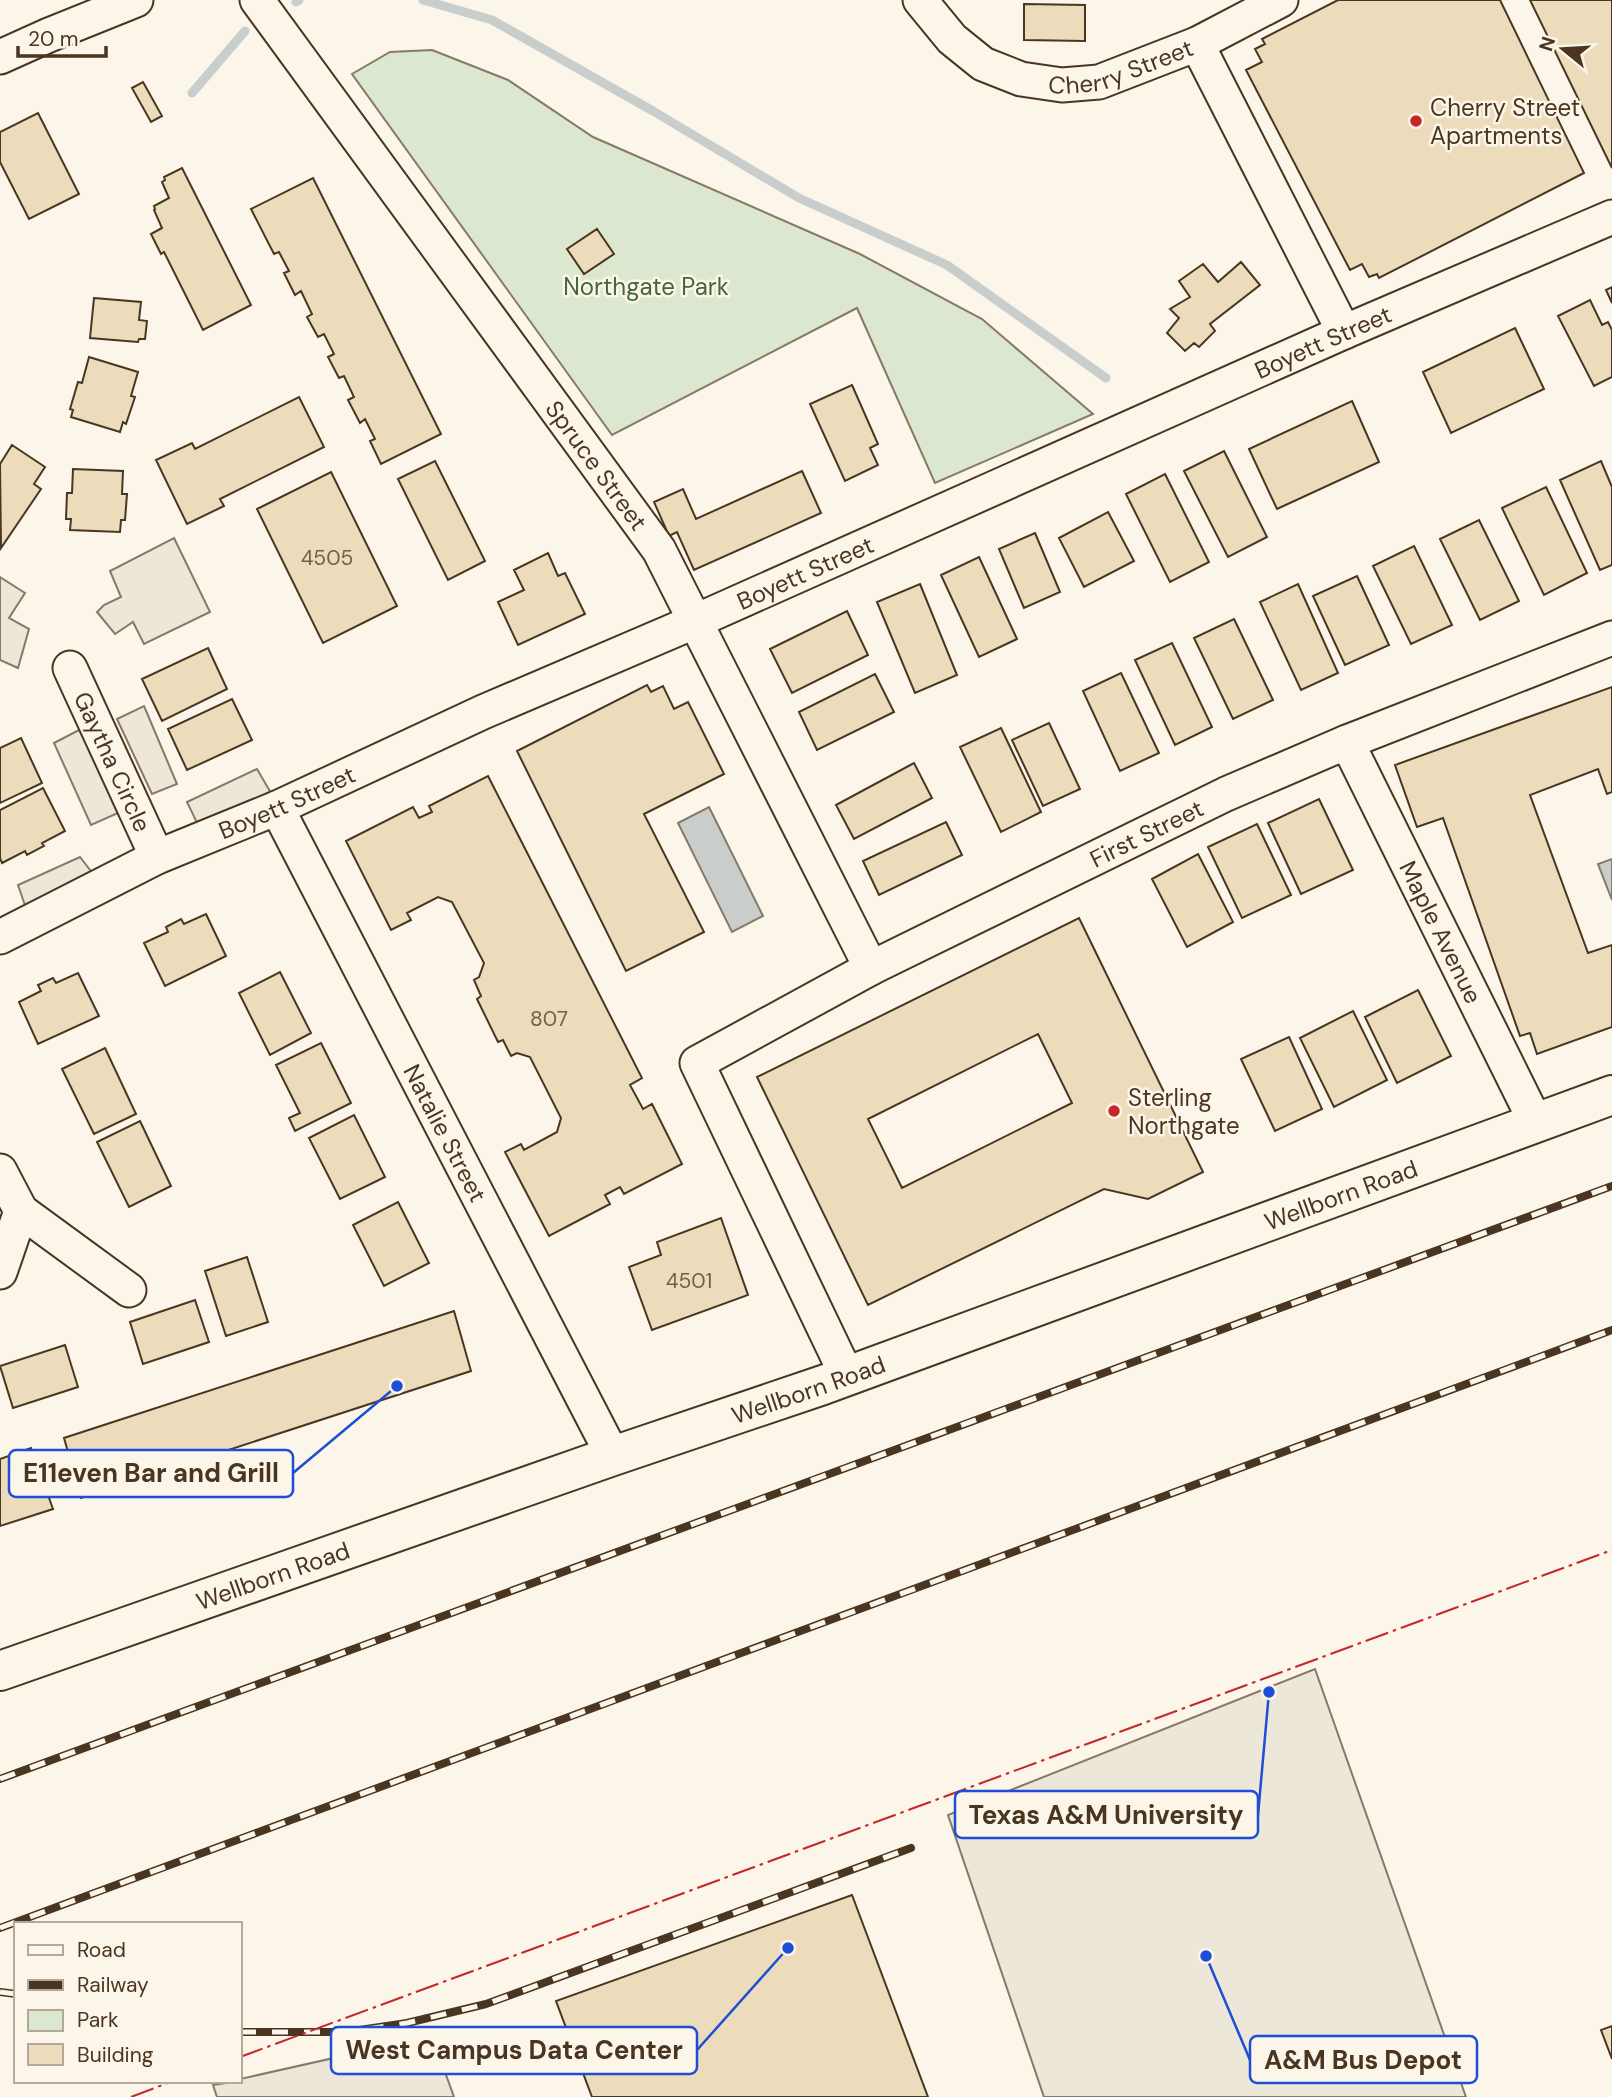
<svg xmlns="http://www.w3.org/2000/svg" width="1612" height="2097" font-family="'DM Sans',sans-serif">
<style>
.green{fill:#dce7d0;stroke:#887966;stroke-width:2}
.parking{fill:#ede7d9;stroke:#887966;stroke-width:2}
.water{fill:#c9cecd;stroke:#887966;stroke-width:2}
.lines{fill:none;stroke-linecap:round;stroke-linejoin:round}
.stream{stroke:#c9cecd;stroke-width:9}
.building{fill:#ecdcbc;stroke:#4a3520;stroke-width:2;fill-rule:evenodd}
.minor-casing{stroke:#4a3520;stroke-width:37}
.major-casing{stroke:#4a3520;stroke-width:42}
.minor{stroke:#fbf6e9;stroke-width:33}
.major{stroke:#fbf6e9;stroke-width:38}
.rail-casing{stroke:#4a3520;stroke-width:8}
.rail{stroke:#fbf6e9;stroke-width:5;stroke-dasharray:16;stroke-linecap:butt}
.power{stroke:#c62828;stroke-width:2;stroke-dasharray:24 5 3.5 5;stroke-linecap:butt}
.poi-dot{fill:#c62828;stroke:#fbf6e9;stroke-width:2.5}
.labels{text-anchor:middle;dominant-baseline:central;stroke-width:5;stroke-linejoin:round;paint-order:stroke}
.number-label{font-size:21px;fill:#725f47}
.street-label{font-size:24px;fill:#4a3520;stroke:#fbf6e9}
.poi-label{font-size:24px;fill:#4a3520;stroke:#fbf6e9;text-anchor:start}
.park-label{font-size:24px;fill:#436837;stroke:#fbf6e9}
.leader{fill:none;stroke:#1d4ed8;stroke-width:2.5}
.callout-dot{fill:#1d4ed8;stroke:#fbf6e9;stroke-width:2.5}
.callout{fill:#fbf6e9;stroke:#1d4ed8;stroke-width:2.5}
.callout-label{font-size:26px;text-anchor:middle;font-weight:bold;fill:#4a3520}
</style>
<rect width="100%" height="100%" fill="#fbf6e9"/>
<path class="green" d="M 432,50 L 508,80 L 593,137 L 860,254 L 982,319 L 1093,414 L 935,483 L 857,308 L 612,435 L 352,74 L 390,52 Z"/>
<path class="parking" d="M 174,538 L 210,612 L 144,644 L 133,622 L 115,634 L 97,612 L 104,605 L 121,597 L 110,571 Z
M 0,577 L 25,593 L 9,618 L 29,629 L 18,668 L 0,660 Z
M 144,706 L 177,784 L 152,794 L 117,719 Z
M 81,729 L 118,813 L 91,825 L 54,743 Z
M 257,769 L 271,793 L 199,827 L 187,802 Z
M 80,857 L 97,879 L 27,911 L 18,885 Z
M 1315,1669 L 1466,2097 L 1044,2097 L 948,1815 Z
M 432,2036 L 454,2097 L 217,2097 L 213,2085 L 240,2081 L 240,2079 Z"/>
<path class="water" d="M 709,807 L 763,916 L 732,932 L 678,823 Z
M 1612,859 L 1612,900 L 1598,864 Z"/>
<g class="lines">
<path class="stream" d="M 423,0 L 492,20 L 653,111 L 799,198 L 947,265 L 1106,378
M 296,2 L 299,0
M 192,93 L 245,31"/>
</g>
<path class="building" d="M 1338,0 L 1500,0 L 1584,173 L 1379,278 L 1377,274 L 1369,277 L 1362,264 L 1350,270 L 1246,70 L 1262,62 L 1255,49 L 1265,44 L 1262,39 Z
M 1530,0 L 1612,0 L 1612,168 Z
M 1024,4 L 1085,5 L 1085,41 L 1024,40 Z
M 143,82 L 162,116 L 151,122 L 132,88 Z
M 38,113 L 79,194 L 29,219 L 0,162 L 0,132 Z
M 182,168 L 251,305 L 203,330 L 164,252 L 161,254 L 151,234 L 162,228 L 154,210 L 155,209 L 154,206 L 169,198 L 162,182 L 165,180 L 164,177 Z
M 313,178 L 441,434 L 381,464 L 370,441 L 375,439 L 365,419 L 360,423 L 348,400 L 354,397 L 344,376 L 339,378 L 328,357 L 334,354 L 324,334 L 318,337 L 307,317 L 312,314 L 301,291 L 295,295 L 284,273 L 289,271 L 279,252 L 274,254 L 251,209 Z
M 597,229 L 614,254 L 584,274 L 567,249 Z
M 1241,262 L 1260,285 L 1210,324 L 1215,331 L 1199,347 L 1194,343 L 1185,351 L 1167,333 L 1179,318 L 1170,309 L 1190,297 L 1179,281 L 1203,264 L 1218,282 Z
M 1612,287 L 1612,303 L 1606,290 Z
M 94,298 L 141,302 L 139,320 L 147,321 L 145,339 L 139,339 L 138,342 L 90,338 Z
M 1590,300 L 1602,325 L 1608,322 L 1612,330 L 1612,377 L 1594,386 L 1558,316 Z
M 1515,328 L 1544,389 L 1451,433 L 1423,372 Z
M 89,357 L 138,372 L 131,396 L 135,397 L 126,424 L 123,422 L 120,432 L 71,417 L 73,410 L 70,409 L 78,382 L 82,383 Z
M 852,385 L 878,444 L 870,448 L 878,465 L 845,481 L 810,404 Z
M 299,397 L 324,447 L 220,499 L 224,506 L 187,524 L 156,460 L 192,443 L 195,449 Z
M 1352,401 L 1379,462 L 1277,509 L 1249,449 Z
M 12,445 L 45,467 L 34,484 L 41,489 L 1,548 L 0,464 Z
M 1224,451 L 1267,537 L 1228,557 L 1184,471 Z
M 435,461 L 485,561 L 448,580 L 398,479 Z
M 1601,461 L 1612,487 L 1612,565 L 1600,570 L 1560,480 Z
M 73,469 L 123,471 L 122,494 L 127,494 L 125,520 L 121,520 L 120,532 L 70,530 L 71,519 L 66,519 L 67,493 L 72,493 Z
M 802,471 L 821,513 L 694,570 L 677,532 L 669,536 L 654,502 L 683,489 L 696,519 Z
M 331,472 L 397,606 L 323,643 L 257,509 Z
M 1165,474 L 1209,562 L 1170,582 L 1126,494 Z
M 1546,487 L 1587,573 L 1544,595 L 1502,508 Z
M 1108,512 L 1134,561 L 1084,587 L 1059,538 Z
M 1479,520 L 1519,601 L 1480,620 L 1440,539 Z
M 1035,533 L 1060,592 L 1024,608 L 999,549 Z
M 1414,546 L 1452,625 L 1411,644 L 1373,566 Z
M 548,553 L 558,576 L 565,573 L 585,614 L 518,645 L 498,602 L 524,590 L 514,570 Z
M 979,557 L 1017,639 L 979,657 L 941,575 Z
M 1357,576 L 1389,645 L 1345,665 L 1313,596 Z
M 920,584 L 957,675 L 915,693 L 877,602 Z
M 1298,584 L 1338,673 L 1301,690 L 1260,602 Z
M 847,611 L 868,655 L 792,693 L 770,649 Z
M 1234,619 L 1273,700 L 1233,719 L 1194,638 Z
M 1172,643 L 1212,727 L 1175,745 L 1135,660 Z
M 208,648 L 227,689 L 162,721 L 142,679 Z
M 1121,673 L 1159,753 L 1120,771 L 1083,691 Z
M 875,674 L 894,712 L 817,750 L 799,712 Z
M 647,685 L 651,692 L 663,686 L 674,709 L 688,702 L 724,774 L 644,814 L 704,932 L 626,971 L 517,751 Z
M 1612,687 L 1612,792 L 1607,794 L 1598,769 L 1530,795 L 1588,953 L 1612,945 L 1612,1027 L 1537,1054 L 1530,1033 L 1520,1036 L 1443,818 L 1417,827 L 1395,765 Z
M 232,699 L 252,740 L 187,770 L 168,729 Z
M 1049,723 L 1080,789 L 1043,806 L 1012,740 Z
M 1001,728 L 1041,812 L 1001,832 L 960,747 Z
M 21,738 L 42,783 L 0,803 L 0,748 Z
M 914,763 L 932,798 L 854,839 L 836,805 Z
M 488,776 L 642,1078 L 630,1085 L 643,1109 L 652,1104 L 682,1164 L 624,1194 L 620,1187 L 605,1195 L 610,1204 L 549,1236 L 505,1152 L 521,1144 L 524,1150 L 557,1132 L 561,1118 L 530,1057 L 517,1053 L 511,1056 L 503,1040 L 498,1042 L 477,999 L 481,996 L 474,980 L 479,977 L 484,963 L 452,902 L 438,897 L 407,913 L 411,920 L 391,930 L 346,841 L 413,807 L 419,818 L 432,812 L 429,806 Z
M 43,788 L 65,831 L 42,843 L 44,846 L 27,855 L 25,851 L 2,863 L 0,858 L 0,810 Z
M 1319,799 L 1353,870 L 1301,894 L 1268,823 Z
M 946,822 L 962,855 L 879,895 L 863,861 Z
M 1257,824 L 1291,895 L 1242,918 L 1208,847 Z
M 1198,854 L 1233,922 L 1187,947 L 1152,879 Z
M 206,914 L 226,956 L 165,986 L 144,943 L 168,932 L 166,927 L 181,919 L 184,924 Z
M 1079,918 L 1203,1172 L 1148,1199 L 1104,1189 L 868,1305 L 757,1077 ZM 1038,1034 L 1072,1103 L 902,1188 L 868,1119 Z
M 280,972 L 311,1033 L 270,1055 L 239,993 Z
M 78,973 L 99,1016 L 38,1044 L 19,1002 L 41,991 L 38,985 L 53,978 L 56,983 Z
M 1418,990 L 1451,1056 L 1397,1083 L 1365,1017 Z
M 1353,1011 L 1387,1080 L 1334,1107 L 1300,1038 Z
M 1289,1037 L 1322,1109 L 1275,1131 L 1241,1059 Z
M 321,1043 L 351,1103 L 295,1131 L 289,1118 L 300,1113 L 276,1065 Z
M 105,1048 L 136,1114 L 94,1134 L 62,1069 Z
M 354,1115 L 385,1177 L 340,1199 L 309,1138 Z
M 140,1121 L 171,1186 L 129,1207 L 97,1142 Z
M 398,1202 L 429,1263 L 384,1286 L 353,1225 Z
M 721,1218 L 748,1295 L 652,1330 L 629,1267 L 661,1255 L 657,1242 Z
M 247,1257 L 268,1322 L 226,1336 L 205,1271 Z
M 195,1300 L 209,1342 L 143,1364 L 130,1322 Z
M 454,1311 L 471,1371 L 81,1498 L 64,1438 Z
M 65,1345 L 78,1387 L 13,1408 L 0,1366 Z
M 31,1448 L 53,1509 L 0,1526 L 0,1459 Z
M 852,1895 L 928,2097 L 592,2097 L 556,2001 Z
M 1612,2026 L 1612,2059 L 1601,2030 Z"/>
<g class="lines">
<defs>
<g id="minor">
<path id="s1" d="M 257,0 L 659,550 L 871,968"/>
<path id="s2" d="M 920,0 L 952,39 L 983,64 L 1021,79 L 1062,85 L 1099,82 L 1197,44 L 1281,0"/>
<path d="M 1197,44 L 1344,332"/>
<path d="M 0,57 L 49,35 L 136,0"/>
<path id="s3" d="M 70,668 L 157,857"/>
<path id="s4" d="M 1347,742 L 1536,1123"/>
<path id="s5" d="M 277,808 L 613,1456"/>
<path id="s6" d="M 0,937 L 157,857 L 277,808 L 483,712 L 696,621 L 1344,332 L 1612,217"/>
<path d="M 0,1171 L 21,1211 L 129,1290"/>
<path d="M 0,1272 L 21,1211"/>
<path id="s7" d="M 847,1376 L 697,1063 L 871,968 L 1226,794 L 1347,742 L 1612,638"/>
</g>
<g id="major">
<path id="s8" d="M 0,1671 L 613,1456 L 823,1385 L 1612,1095"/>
</g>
</defs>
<use href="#minor" class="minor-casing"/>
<use href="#major" class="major-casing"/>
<use href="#minor" class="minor"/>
<use href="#major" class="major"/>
<defs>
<path id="rail" d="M 0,1779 L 1612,1186
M 0,1928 L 1612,1330
M 0,1992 L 16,1994
M 240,2032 L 346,2032 L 407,2023 L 486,2004 L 911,1848"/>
</defs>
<use href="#rail" class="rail-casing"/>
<use href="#rail" class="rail"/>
<path class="power" d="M 240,2057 L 1612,1550
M 131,2097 L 173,2081"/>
</g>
<g class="poi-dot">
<circle cx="1416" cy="121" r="7"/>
<circle cx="1114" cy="1111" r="7"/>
</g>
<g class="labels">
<g class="number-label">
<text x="327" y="558">4505</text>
<text x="549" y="1019">807</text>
<text x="689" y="1281">4501</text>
</g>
<g class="street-label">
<text stroke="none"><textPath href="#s2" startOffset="234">Cherry Street</textPath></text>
<text stroke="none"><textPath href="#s6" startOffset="1451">Boyett Street</textPath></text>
<text stroke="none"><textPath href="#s1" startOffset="576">Spruce Street</textPath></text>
<text stroke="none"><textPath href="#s6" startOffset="884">Boyett Street</textPath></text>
<text stroke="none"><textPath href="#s3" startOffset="103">Gaytha Circle</textPath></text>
<text stroke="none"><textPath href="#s6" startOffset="317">Boyett Street</textPath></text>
<text stroke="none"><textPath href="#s7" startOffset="852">First Street</textPath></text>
<text stroke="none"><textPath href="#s4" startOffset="212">Maple Avenue</textPath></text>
<text stroke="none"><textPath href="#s5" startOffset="366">Natalie Street</textPath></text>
<text stroke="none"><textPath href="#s8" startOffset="1423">Wellborn Road</textPath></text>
<text stroke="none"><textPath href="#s8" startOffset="856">Wellborn Road</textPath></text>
<text stroke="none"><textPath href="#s8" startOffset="289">Wellborn Road</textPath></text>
</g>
<g class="poi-label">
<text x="1430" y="107">Cherry Street<tspan x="1430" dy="28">Apartments</tspan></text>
<text x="1128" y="1097">Sterling<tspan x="1128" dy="28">Northgate</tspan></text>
</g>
<g class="park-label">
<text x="646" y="286">Northgate Park</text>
</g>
</g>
<path class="leader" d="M397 1386L293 1473M1269 1692L1258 1815M788 1948L697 2050M1206 1956L1250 2060"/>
<g class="callout-dot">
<circle cx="397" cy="1386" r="7"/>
<circle cx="1269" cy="1692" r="7"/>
<circle cx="788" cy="1948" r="7"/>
<circle cx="1206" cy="1956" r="7"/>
</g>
<g class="callout">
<rect x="9" y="1450" width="284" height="47" rx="7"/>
<rect x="955" y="1791" width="303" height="47" rx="7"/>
<rect x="331" y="2027" width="366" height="47" rx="7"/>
<rect x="1250" y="2036" width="227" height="47" rx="7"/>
</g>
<g class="callout-label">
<text x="151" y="1482">E11even Bar and Grill</text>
<text x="1106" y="1824">Texas A&amp;M University</text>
<text x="514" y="2059">West Campus Data Center</text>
<text x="1363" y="2069">A&amp;M Bus Depot</text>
</g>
<rect x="14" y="1922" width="228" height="161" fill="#fbf6e9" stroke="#b4a999" stroke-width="2"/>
<rect x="28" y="1945" width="35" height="10" fill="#fbf6e9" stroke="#b4a999" stroke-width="2"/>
<text x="77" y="1957" font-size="21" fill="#4a3520">Road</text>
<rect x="28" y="1980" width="35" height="10" fill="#4a3520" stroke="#b4a999" stroke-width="2"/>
<text x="77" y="1992" font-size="21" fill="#4a3520">Railway</text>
<rect x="28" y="2010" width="35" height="21" fill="#dce7d0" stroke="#b4a999" stroke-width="2"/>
<text x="77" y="2027" font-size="21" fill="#4a3520">Park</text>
<rect x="28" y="2044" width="35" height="21" fill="#ecdcbc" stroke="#b4a999" stroke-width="2"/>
<text x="77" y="2062" font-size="21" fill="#4a3520">Building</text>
<g transform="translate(1563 49) rotate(288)" stroke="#fbf6e9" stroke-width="5" paint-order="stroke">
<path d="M0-5L12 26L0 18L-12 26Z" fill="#4a3520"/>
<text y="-10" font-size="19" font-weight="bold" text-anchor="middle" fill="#4a3520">N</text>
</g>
<path d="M18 46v10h88v-10" fill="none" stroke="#4a3520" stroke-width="3.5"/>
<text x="28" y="46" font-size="21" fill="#4a3520" stroke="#fbf6e9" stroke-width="5" paint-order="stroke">20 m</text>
</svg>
